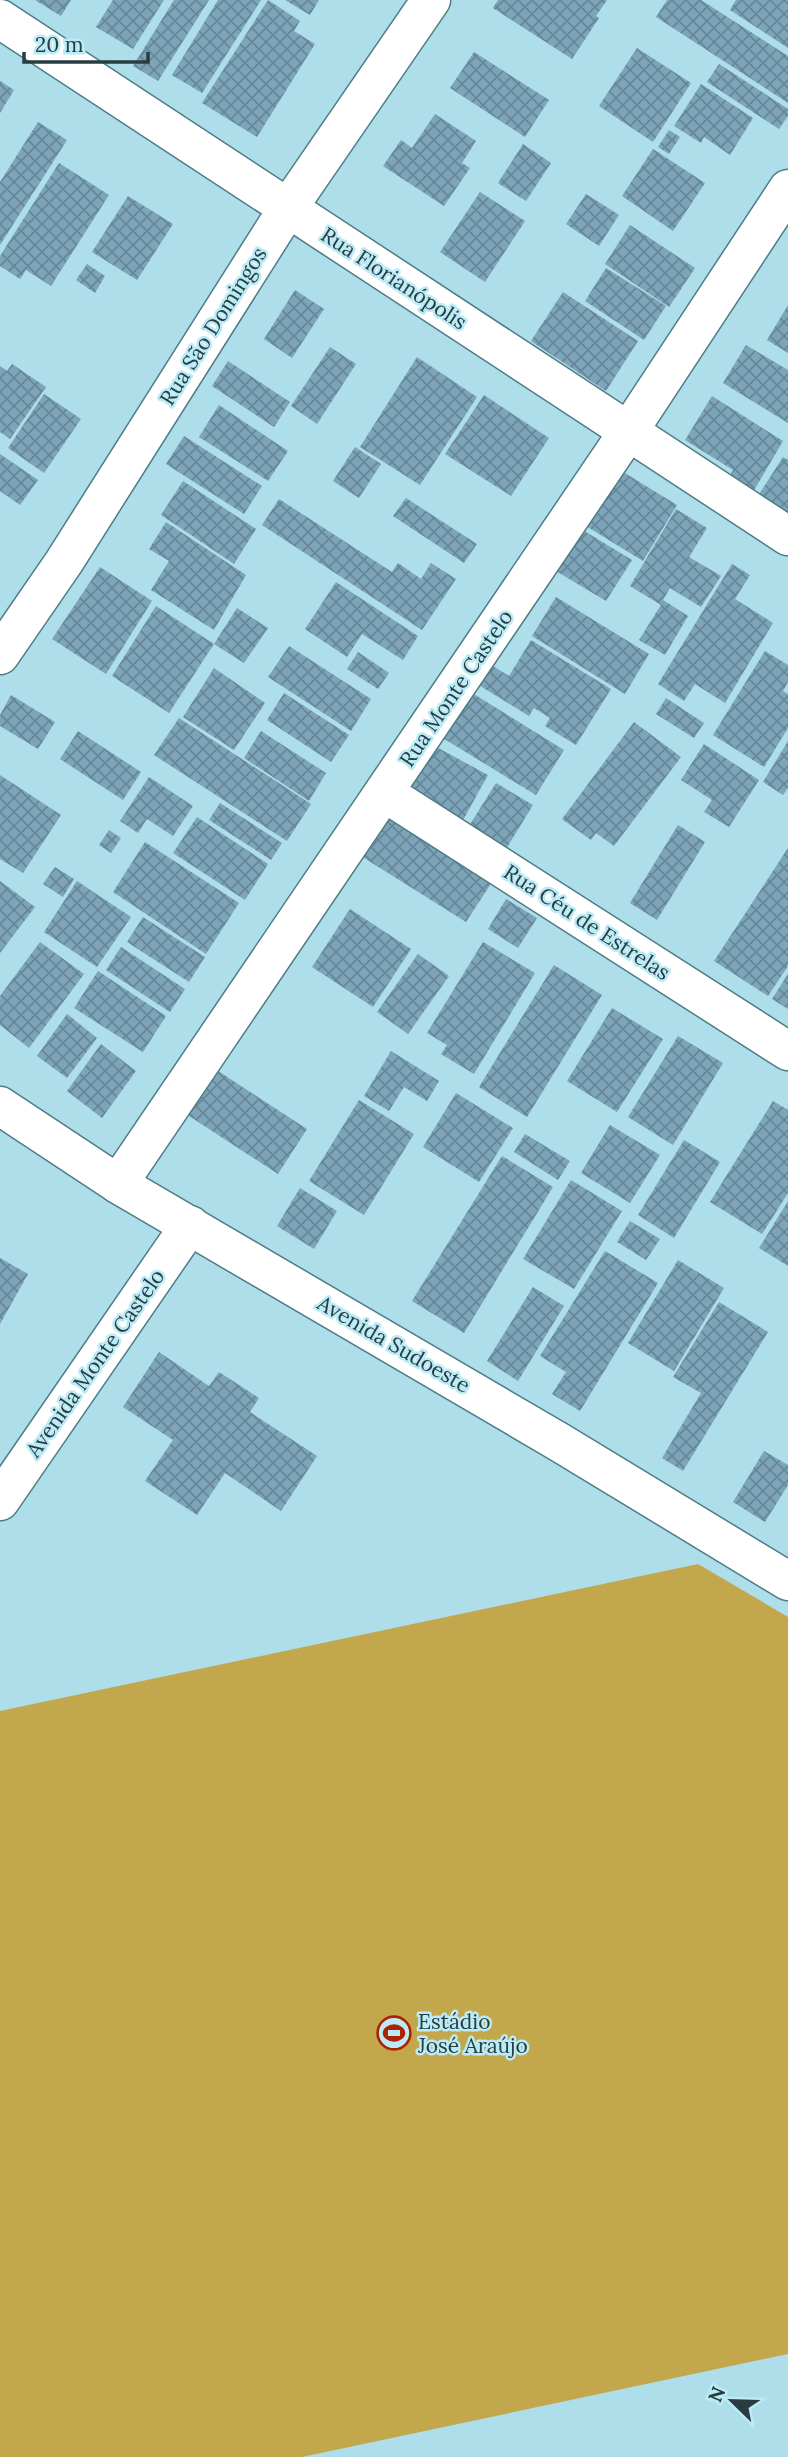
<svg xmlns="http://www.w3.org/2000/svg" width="788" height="2457" font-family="Lora,serif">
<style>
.garden{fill:#c3a74d}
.building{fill:url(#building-cross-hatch)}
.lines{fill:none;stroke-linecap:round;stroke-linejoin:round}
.minor-casing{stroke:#4e7c86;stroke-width:41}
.tertiary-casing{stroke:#4e7c86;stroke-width:41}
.minor{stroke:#fff;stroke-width:38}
.tertiary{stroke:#fff;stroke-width:38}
.labels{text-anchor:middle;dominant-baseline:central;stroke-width:5;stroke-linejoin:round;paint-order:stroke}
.street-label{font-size:21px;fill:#293d41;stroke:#baebf6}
.poi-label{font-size:21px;fill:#293d41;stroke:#baebf6;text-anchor:start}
</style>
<defs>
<pattern id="building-cross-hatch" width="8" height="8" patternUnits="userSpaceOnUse" patternTransform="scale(1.75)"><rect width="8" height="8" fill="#7da4b9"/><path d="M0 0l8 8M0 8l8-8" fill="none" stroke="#668798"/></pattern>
</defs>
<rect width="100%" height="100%" fill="#addee9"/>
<path class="garden" d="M 698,1564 L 788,1617 L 788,2354 L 302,2457 L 0,2457 L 0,1711 Z"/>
<path class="building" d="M 35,0 L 71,0 L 61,16 Z
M 113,0 L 164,0 L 133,49 L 96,27 Z
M 174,0 L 209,0 L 158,81 L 133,66 Z
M 218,0 L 261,0 L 202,93 L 172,75 Z
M 268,0 L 300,21 L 294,31 L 315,44 L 257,137 L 202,103 Z
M 285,0 L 319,0 L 310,15 Z
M 498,0 L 607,0 L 596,16 L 599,18 L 572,59 L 493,8 Z
M 667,0 L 701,0 L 788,56 L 788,103 L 656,17 Z
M 736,0 L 788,0 L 788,48 L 730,10 Z
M 637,48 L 691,83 L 653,142 L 599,106 Z
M 474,52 L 549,100 L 525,137 L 450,88 Z
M 719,64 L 788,109 L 788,116 L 779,129 L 707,82 Z
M 0,81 L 14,90 L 0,113 Z
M 701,84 L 753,118 L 730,155 L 704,137 L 701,143 L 674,126 Z
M 435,114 L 476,141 L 462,163 L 470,168 L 444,206 L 383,166 L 401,140 L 412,148 Z
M 38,122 L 67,140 L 0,245 L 0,182 Z
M 669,130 L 680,137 L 669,154 L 658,147 Z
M 523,144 L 551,163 L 526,201 L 498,183 Z
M 653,149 L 705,183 L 673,231 L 622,196 Z
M 59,163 L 109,195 L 51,286 L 26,270 L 20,279 L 0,266 L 0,256 Z
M 480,192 L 525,221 L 485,282 L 440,252 Z
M 586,194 L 619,215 L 599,246 L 566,224 Z
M 128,196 L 173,224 L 137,280 L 92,252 Z
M 630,225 L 695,268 L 669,307 L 605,264 Z
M 87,264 L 105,276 L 95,293 L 76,280 Z
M 606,268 L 666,306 L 644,340 L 585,301 Z
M 295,290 L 324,309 L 292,358 L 264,339 Z
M 563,292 L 638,341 L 606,391 L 531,341 Z
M 788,305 L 788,353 L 767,340 Z
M 746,345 L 788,370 L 788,423 L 723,383 Z
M 330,347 L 356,364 L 317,424 L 291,406 Z
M 417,357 L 477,397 L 420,485 L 360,447 Z
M 228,361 L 290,402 L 274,427 L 212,386 Z
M 12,364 L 46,387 L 10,439 L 0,432 L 0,366 L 7,371 Z
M 44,394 L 81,419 L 44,473 L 8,448 Z
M 484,395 L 549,438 L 511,496 L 445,454 Z
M 712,396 L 783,441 L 753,492 L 729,477 L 733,470 L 685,440 Z
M 219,405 L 288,451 L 268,481 L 199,437 Z
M 184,436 L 262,486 L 244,514 L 166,464 Z
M 355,447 L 381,464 L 359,498 L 333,481 Z
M 0,454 L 38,480 L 20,505 L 0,491 Z
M 783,457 L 788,460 L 788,519 L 756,499 Z
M 620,470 L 677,505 L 643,561 L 586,526 Z
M 183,481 L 256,529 L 234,564 L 161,515 Z
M 406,498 L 477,544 L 464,563 L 393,516 Z
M 279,499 L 392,572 L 398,563 L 421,579 L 431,563 L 456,579 L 422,630 L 262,525 Z
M 676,509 L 707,528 L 689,557 L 721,576 L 701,607 L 670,588 L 663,600 L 688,616 L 665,655 L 639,640 L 661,605 L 630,586 Z
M 166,522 L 246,575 L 214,630 L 151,590 L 169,561 L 149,549 Z
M 576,526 L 632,560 L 606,601 L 551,568 Z
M 732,564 L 750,575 L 735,599 L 773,623 L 725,703 L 695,684 L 684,701 L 658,684 Z
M 100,567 L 152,601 L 106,674 L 52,639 Z
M 336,582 L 418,636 L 403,660 L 362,634 L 347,657 L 305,629 Z
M 556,597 L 649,654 L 625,694 L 532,636 Z
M 156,606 L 214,644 L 169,713 L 112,676 Z
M 237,608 L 268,628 L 244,663 L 214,644 Z
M 531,640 L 611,689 L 576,745 L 545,726 L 550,718 L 534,708 L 529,716 L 472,681 L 485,661 L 509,676 Z
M 289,646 L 371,699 L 351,731 L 268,677 Z
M 765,651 L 788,665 L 788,682 L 783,691 L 788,694 L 788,728 L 764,767 L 713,735 Z
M 358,652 L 389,673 L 378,689 L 347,669 Z
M 214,668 L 265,703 L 234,750 L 183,717 Z
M 469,691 L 564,750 L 536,795 L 441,737 Z
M 284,693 L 349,735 L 331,762 L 267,720 Z
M 11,695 L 55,722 L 38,749 L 0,726 L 0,715 Z
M 666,698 L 704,723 L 694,738 L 656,714 Z
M 179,718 L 311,804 L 287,841 L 154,755 Z
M 634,722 L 681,757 L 614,846 L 596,833 L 591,840 L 562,819 Z
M 78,731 L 141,772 L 123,800 L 60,759 Z
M 261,731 L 326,773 L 309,801 L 244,758 Z
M 788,741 L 788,788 L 783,795 L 763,782 Z
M 429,743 L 488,775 L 462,822 L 402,790 Z
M 704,744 L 759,780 L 729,827 L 704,812 L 712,800 L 681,780 Z
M 0,775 L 61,815 L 23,873 L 0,859 Z
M 149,777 L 193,806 L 173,836 L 147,819 L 138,833 L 120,821 Z
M 496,783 L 533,805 L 506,849 L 469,826 Z
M 220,803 L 282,843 L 271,860 L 209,820 Z
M 390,809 L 496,876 L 466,922 L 361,856 Z
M 197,817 L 268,864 L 245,900 L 173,853 Z
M 678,825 L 705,842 L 657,920 L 630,903 Z
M 109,830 L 121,838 L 111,853 L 99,845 Z
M 145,842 L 239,903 L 206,954 L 113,892 Z
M 788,848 L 788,966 L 768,996 L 714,961 Z
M 55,867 L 74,879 L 63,897 L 43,884 Z
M 0,881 L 35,907 L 0,953 Z
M 77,881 L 131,917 L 97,967 L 44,932 Z
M 506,899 L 537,918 L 518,948 L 488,929 Z
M 350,909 L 411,949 L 373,1007 L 312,967 Z
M 143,917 L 205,957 L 189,982 L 127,942 Z
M 40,942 L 84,974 L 29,1048 L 0,1025 L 0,996 Z
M 483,942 L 535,973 L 474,1074 L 441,1054 L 447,1045 L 427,1033 Z
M 121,947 L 185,989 L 170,1012 L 106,970 Z
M 418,954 L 449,976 L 408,1034 L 377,1012 Z
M 554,965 L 602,995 L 527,1117 L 479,1087 Z
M 98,971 L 166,1016 L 143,1052 L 74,1008 Z
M 788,974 L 788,1009 L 772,999 Z
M 612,1008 L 663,1039 L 617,1112 L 567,1081 Z
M 67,1014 L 97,1038 L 67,1078 L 37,1056 Z
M 678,1036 L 723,1063 L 673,1145 L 628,1117 Z
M 101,1044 L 136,1071 L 102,1118 L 67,1091 Z
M 391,1051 L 439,1081 L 427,1101 L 404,1087 L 389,1111 L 364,1096 Z
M 212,1067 L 307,1129 L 278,1174 L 183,1112 Z
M 456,1093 L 513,1128 L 479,1182 L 423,1147 Z
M 359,1100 L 414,1134 L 364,1215 L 309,1181 Z
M 773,1101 L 788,1110 L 788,1193 L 762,1234 L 710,1202 Z
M 610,1125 L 660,1155 L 630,1203 L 581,1173 Z
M 525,1134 L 570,1161 L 558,1180 L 514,1152 Z
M 684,1140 L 720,1162 L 674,1238 L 638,1215 Z
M 502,1156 L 553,1187 L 464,1333 L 412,1301 Z
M 571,1180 L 622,1211 L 574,1289 L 523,1259 Z
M 300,1188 L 337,1211 L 314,1249 L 277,1226 Z
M 788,1201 L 788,1266 L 759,1248 Z
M 630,1221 L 660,1239 L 646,1260 L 617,1242 Z
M 605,1251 L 658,1283 L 580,1411 L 552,1394 L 566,1372 L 540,1356 Z
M 0,1258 L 28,1274 L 0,1324 Z
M 678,1260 L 724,1288 L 674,1371 L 628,1343 Z
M 533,1287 L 564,1306 L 518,1381 L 487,1361 Z
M 719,1302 L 768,1332 L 683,1471 L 662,1458 L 701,1393 L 673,1377 Z
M 159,1352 L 209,1386 L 219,1372 L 259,1398 L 250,1412 L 317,1456 L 281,1511 L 225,1473 L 197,1515 L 145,1481 L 173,1440 L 123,1407 Z
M 764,1451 L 788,1465 L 788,1485 L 765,1522 L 733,1502 Z"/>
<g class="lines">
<defs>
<path id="minor" d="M 0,19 L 788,536
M 0,655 L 64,562 L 288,208 L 431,0
M 385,793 L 788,1051
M 118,1184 L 628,432 L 788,189
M 0,1501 L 190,1225"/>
<path id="tertiary" d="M 0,1106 L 118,1184 L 559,1442 L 788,1581"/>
</defs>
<use href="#minor" class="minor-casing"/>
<use href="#tertiary" class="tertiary-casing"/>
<use href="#minor" class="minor"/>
<use href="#tertiary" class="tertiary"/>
</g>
<defs>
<symbol id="stadium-ring" viewBox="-11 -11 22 22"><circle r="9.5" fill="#baebf6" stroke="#ae2103" stroke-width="1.5"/><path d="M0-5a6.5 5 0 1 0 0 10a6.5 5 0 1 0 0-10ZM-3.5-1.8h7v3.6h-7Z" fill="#ae2103"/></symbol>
</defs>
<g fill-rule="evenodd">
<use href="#stadium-ring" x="375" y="2014" width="38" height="38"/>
</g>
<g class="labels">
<g class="street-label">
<text transform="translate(394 278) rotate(33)">Rua Florianópolis</text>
<text transform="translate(213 326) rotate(-58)">Rua São Domingos</text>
<text transform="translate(456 688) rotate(-56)">Rua Monte Castelo</text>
<text transform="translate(587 922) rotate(33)">Rua Céu de Estrelas</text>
<text transform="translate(394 1344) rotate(30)">Avenida Sudoeste</text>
<text transform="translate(95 1363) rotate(-55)">Avenida Monte Castelo</text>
</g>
<g class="poi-label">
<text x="418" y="2021">Estádio<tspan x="418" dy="24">José Araújo</tspan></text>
</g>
</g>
<g transform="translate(732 2401) rotate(293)" stroke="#baebf6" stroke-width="5" paint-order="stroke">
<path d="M0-5L12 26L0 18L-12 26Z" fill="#293d41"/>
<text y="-10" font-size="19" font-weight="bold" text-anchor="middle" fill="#293d41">N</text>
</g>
<path d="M24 52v10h124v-10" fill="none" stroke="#293d41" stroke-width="3.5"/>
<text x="35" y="52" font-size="21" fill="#293d41" stroke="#baebf6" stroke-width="5" paint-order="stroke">20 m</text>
</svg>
